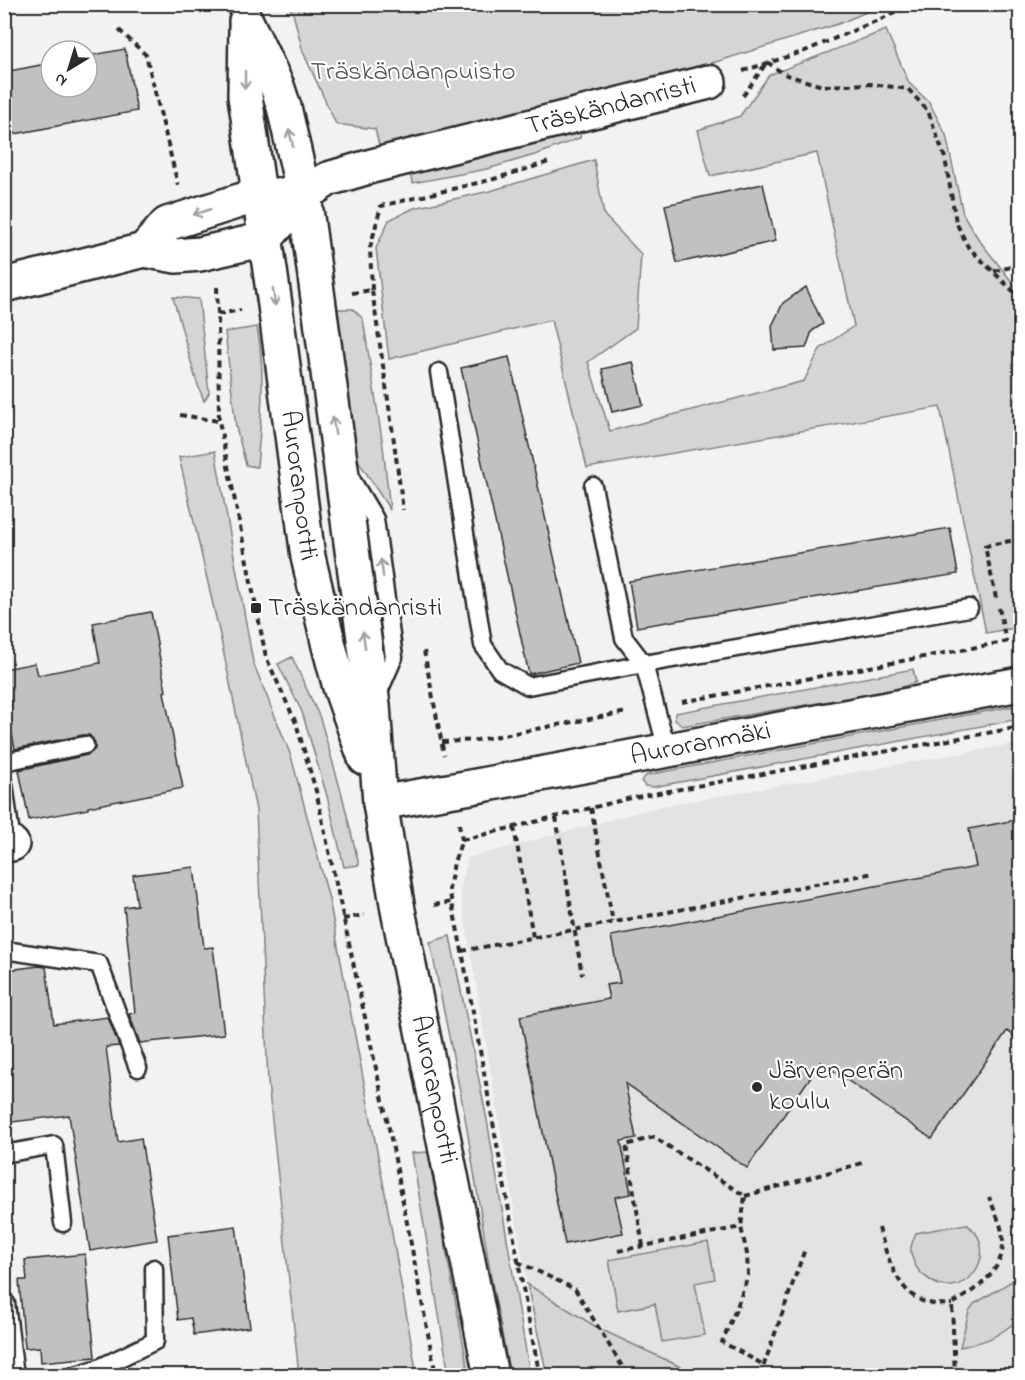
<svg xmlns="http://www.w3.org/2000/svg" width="1025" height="1380" font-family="'Indie Flower',sans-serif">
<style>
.built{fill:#e3e3e3}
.green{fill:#d5d5d5;stroke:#808080;stroke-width:1.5}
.building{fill:#c1c1c1;stroke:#2b2b2b;stroke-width:1.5}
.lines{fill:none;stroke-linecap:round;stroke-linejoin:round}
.service-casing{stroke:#2b2b2b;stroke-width:21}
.minor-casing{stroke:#2b2b2b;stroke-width:38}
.tertiary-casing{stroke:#2b2b2b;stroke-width:38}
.secondary-casing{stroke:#2b2b2b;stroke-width:38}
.primary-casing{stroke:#2b2b2b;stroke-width:38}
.path{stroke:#2b2b2b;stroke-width:4;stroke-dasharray:6 4.5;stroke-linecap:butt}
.service{stroke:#fff;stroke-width:16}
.minor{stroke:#fff;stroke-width:33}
.tertiary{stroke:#fff;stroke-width:33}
.secondary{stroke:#fff;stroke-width:33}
.primary{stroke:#fff;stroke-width:33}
.oneway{stroke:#a0a0a0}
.poi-dot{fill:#2b2b2b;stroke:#fff;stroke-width:2}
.labels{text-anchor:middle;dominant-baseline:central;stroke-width:4.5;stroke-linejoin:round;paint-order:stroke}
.park-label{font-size:27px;fill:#565656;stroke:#fff}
.street-label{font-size:27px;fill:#2b2b2b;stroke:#fff}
.poi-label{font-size:27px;fill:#2b2b2b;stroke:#fff;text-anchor:start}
</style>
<rect width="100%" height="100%" fill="#f2f2f2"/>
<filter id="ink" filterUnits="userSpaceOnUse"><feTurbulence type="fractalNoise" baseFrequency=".0167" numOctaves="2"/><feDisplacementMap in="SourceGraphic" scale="12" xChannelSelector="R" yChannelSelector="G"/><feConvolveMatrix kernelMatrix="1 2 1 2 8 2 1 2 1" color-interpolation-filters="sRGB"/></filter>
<g filter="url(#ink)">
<path class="built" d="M 1020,743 L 1020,1375 L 698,1375 L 598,1328 L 527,1284 L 460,891 L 468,858 L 657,807 Z"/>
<path class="green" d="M 288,5 L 883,5 L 838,24 L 719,61 L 527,115 L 380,149 L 375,129 L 336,124 L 303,52 L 293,13 Z
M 886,30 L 909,83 L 929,102 L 946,135 L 963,214 L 979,240 L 1020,292 L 1020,627 L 986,633 L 940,407 L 587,468 L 551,320 L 389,359 L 376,248 L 389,220 L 414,208 L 490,191 L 594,160 L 604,215 L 641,254 L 636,328 L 588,362 L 610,431 L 804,381 L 820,349 L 854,326 L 817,153 L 710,176 L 698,130 L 740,116 L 769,75 Z
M 581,132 L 580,138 L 538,154 L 487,169 L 413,183 L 409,173 Z
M 173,297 L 199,299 L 209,393 L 204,401 L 196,380 Z
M 337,309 L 353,309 L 363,319 L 383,446 L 390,510 L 354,454 Z
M 257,327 C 266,372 261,420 257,467 L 246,465 L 236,427 L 225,332 Z
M 215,451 L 253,662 L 291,756 L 329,899 L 385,1193 L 417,1375 L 299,1375 L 268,1082 L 256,810 L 220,635 L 179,457 Z
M 292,657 L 320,718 L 342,795 L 359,865 L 344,867 L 327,796 L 302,712 L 278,664 Z
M 913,669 L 916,682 L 894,690 L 682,726 L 675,720 L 675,713 Z
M 1020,705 L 1020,719 L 653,787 L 645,786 L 641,781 L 647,775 Z
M 450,936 L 487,1120 L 530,1375 L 510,1375 L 491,1277 L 464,1111 L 430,942 Z
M 428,1152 L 469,1375 L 449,1375 L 412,1153 Z
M 966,1224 C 997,1244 977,1289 945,1286 C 936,1286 927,1278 921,1273 C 915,1267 910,1255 911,1247 C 912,1243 914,1238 916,1233 Z
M 708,1242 L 715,1279 L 695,1283 L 705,1335 L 662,1342 L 655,1304 L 618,1311 L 609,1260 Z
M 1015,1279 L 1020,1289 L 1020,1318 C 999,1336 987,1342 960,1347 L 969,1311 L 974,1304 Z
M 527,1284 L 598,1328 L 698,1375 L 547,1375 Z"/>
<path class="building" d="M 125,49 L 137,111 L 4,136 L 4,72 L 51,63 L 51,87 L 87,87 L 87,56 Z
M 763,184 L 776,241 L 677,263 L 665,205 Z
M 806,287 L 823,324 L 812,331 L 806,348 L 774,350 L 772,326 L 783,303 Z
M 509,357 L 578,663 L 529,674 L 461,368 Z
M 633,362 L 643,405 L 612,412 L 602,369 Z
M 950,528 L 958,574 L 637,627 L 629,581 Z
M 151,612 L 166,691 L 164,692 L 183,788 L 88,807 L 88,809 L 29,820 L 19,770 L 87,755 L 92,752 L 95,749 L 95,743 L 92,738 L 89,735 L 83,735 L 15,749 L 12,734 L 4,736 L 4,669 L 35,663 L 38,675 L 100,663 L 93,623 Z
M 1016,820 L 1020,843 L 1020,1040 L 1007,1031 L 932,1139 L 821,1062 L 747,1168 L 625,1083 L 636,1138 L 621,1141 L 631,1194 L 615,1197 L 623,1233 L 565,1244 L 520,1016 L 609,999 L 606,985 L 620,983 L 611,936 L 976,867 L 969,829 Z
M 194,867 L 204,948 L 213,947 L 224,1034 L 140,1043 L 129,1014 L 135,1013 L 124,907 L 137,905 L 133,875 Z
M 39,966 L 46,967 L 54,1024 L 108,1017 L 119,1046 L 106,1047 L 118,1142 L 141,1138 L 157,1240 L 90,1251 L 69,1115 L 4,1123 L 4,981 L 9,981 L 8,970 Z
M 236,1226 L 250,1327 L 194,1335 L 191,1318 L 178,1320 L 168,1235 Z
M 85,1254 L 95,1357 L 41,1362 L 40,1347 L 25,1348 L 19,1280 L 27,1280 L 25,1260 Z"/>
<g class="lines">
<defs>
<path id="service" d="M 439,372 L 483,645 L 500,670 L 528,686 L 644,664 L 969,608
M 351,479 L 375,519 L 394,657 L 377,696
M 593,486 L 624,638 L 644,664 L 667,750
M 4,762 L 85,745
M 4,784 L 12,844
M 4,950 L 99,964 L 138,1068
M 4,1154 L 54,1145 L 63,1223
M 6,1303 L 15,1376
M 72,1376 L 99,1368 L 155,1341 L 154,1268"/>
<g id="minor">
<path id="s1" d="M 304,195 L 328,179 L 372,166 L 709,82"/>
<path d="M 4,845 L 12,844"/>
</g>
<path id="tertiary" d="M 144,250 L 167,224 L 258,195 L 287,195
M 4,285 L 144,250 L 176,256 L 200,254 L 265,239 L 304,195"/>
<g id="secondary">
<path id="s2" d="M 380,803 L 471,787 L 1020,684"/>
</g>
<g id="primary">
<path id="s3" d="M 246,21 L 277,86 L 284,107 L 304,195 L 373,705 L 380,803 L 398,910 L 491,1376"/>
<path id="s4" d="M 246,27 L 245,96 L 248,117 L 275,305 L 308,557 L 329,646 L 340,687 L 365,758"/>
</g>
</defs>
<use href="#service" class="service-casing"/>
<use href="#minor" class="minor-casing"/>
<use href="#tertiary" class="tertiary-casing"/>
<use href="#secondary" class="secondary-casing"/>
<use href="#primary" class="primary-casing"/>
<path class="path" d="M 119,30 L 146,55 L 178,185
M 743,71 L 805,51 L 916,4
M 743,96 L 767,62 L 784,74 L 822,86 L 871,84 L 908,89 L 928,111 L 945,158 L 956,222 L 968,247 L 1015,293 L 1020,305
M 994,271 L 1020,265
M 217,287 L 218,314 L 219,421 L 266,657 L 296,723 L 316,791 L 390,1133 L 436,1376
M 372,290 L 370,248 L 381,206 L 494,179 L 549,162
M 352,293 L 372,290 L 393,434 L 403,510
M 218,314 L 241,310
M 180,415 L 219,421
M 996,598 L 985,546 L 1020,539
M 999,608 L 1006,641
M 424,651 L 444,755
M 682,702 L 1020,639
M 442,742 L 477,740 L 627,712
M 591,808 L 613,922
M 556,817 L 582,975
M 459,824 L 462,840 L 454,862 L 449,889 L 462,951 L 530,1327 L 540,1376
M 514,827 L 533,937
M 462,840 L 631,798 L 1020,727
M 434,905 L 451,902
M 343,919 L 364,915
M 462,951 L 874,873
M 745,1196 L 862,1163
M 879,1228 C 886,1254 898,1297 929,1303 C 936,1305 945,1304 952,1304
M 643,1246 L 626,1145 L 654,1137 L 745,1196 L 741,1227 L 747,1254 L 748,1275 L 737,1307 L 722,1342 L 764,1365
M 618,1251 L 741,1227
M 518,1262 L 575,1289 L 628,1376
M 760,1376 L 805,1249
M 955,1376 L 952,1304 C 979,1288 1009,1268 1002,1232 C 1000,1221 993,1208 989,1197"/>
<use href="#service" class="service"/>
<use href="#minor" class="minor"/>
<use href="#tertiary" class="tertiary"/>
<use href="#secondary" class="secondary"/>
<use href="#primary" class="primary"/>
</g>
<defs><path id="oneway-shaft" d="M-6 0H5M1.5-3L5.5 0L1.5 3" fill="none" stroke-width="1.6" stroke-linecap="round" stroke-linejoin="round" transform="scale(1.5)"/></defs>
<g class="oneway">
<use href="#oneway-shaft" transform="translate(245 80) rotate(90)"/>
<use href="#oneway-shaft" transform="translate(291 138) rotate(-103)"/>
<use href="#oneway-shaft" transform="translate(202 212) rotate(162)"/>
<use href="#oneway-shaft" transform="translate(274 297) rotate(82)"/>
<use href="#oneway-shaft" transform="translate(334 426) rotate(-98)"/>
<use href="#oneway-shaft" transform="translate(382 568) rotate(-98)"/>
<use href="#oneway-shaft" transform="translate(364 640) rotate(-98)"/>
</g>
</g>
<g class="poi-dot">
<rect x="250" y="602" width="12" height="12" rx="3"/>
<circle cx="757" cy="1087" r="6"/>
</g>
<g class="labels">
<g class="park-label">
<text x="413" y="72">Träskändanpuisto</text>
</g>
<g class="street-label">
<text stroke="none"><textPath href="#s1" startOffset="321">Träskändanristi</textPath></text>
<text stroke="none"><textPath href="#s4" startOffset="462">Auroranportti</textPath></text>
<text stroke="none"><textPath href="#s2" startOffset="326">Auroranmäki</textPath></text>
<text stroke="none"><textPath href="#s3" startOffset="1089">Auroranportti</textPath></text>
</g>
<g class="poi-label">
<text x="268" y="608">Träskändanristi</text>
<text x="769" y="1071">Järvenperän<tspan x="769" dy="31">koulu</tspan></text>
</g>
</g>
<rect width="1025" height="1380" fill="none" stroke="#fff" stroke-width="24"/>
<rect x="12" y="12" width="1001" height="1356" fill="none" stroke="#2b2b2b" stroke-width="2" filter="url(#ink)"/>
<g transform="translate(69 69) rotate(218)"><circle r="28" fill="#ffffff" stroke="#aaaaaa" stroke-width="1.5"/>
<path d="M0-4.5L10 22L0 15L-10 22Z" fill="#2b2b2b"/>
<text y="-9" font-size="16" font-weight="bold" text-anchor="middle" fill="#2b2b2b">N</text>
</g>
</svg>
